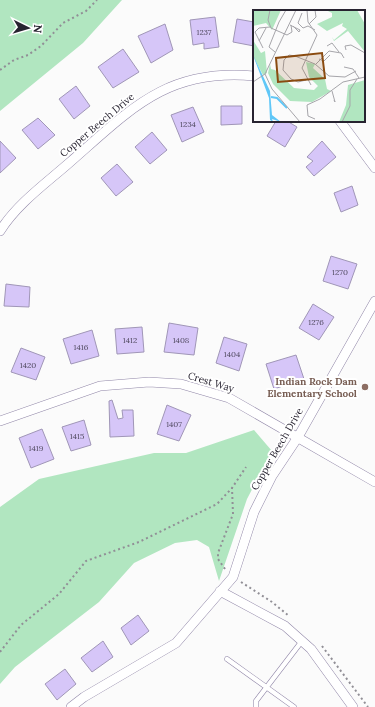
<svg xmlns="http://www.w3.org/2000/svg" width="375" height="707" font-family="Lora,serif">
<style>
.green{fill:#b1e6c0}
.building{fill:#d6c6f8;stroke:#a096b7}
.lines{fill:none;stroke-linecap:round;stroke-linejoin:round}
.service-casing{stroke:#9187a8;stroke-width:5.5}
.minor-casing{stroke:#9187a8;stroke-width:10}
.path{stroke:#918f96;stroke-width:2;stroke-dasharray:2 3;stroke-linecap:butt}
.service{stroke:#fff;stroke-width:4.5}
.minor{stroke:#fff;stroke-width:9}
.education-dot{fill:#8d6e63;stroke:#fff;stroke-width:1.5}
.labels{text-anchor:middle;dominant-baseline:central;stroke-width:4;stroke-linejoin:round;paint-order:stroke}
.number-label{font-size:8px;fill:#534c62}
.street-label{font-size:10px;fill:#272330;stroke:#fff}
.education-label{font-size:10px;font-weight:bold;fill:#785e54;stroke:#fff;text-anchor:end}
.inset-river{fill:none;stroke:#60c7f7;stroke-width:2}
.inset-road{fill:none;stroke:#a6a5aa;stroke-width:1}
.view{fill:#8a4b10;fill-opacity:0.15;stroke:#8a4b10;stroke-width:2}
.inset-edge{fill:none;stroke:#272330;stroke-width:2}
</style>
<rect width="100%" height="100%" fill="#fbfbfb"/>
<path class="green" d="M 0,0 L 122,0 L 83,43 L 0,111 Z
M 254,430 L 272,451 L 247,499 L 219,581 L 209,547 L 197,540 L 175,543 L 134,563 L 99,602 L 15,667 L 0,684 L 0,507 L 39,479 L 154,453 L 186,453 Z"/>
<path class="building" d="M 215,17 L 219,47 L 204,49 L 204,43 L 193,45 L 190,20 Z
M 237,19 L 254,22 L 254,46 L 233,42 Z
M 165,24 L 173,50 L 151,63 L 138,36 Z
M 123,49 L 139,72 L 113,88 L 98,67 Z
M 76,86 L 90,106 L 74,119 L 59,99 Z
M 221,106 L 242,106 L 242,124 L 221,125 Z
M 193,107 L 204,132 L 182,142 L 171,115 Z
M 38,118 L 55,135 L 38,149 L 22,130 Z
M 276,121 L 287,121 L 297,127 L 285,147 L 267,136 Z
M 152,132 L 167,150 L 150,164 L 135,147 Z
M 0,141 L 16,158 L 0,173 Z
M 322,141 L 336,157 L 314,176 L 306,167 L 313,161 L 307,157 Z
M 117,164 L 133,182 L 116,196 L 101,178 Z
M 352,186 L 358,205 L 341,212 L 334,193 Z
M 331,256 L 357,264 L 348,289 L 323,281 Z
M 6,284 L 30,287 L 29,307 L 4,306 Z
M 313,304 L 334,317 L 319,340 L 299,328 Z
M 169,323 L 198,328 L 194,355 L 164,352 Z
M 142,327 L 144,352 L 117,354 L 115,329 Z
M 92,330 L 99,356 L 71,364 L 63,339 Z
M 224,337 L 247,344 L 239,371 L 216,363 Z
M 21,348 L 45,357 L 36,380 L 11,372 Z
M 296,355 L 304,379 L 274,389 L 266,364 Z
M 112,400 L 118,419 L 123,418 L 122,410 L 133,410 L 134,436 L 110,437 L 109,401 Z
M 167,405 L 191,415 L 179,441 L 157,434 Z
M 84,420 L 91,445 L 71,451 L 62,427 Z
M 42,429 L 54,459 L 31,468 L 19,438 Z
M 138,615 L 149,631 L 131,645 L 121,628 Z
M 103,641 L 113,657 L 92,672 L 81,658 Z
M 65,669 L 76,684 L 57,700 L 45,684 Z"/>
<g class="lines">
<defs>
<path id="service" d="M 227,659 L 294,707
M 256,707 L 256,701 L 302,641"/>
<path id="minor" d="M 340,121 L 375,168
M 0,231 C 17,204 45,184 69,163 C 130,110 166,68 254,76
M 0,421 L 100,386 L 149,382 L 181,384 L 229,398 L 375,482
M 220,591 L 285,626 L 311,649 L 353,707
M 71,707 L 84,697 L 176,643 L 233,577 L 254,512 L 272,476 L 298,437 L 375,301"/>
</defs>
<use href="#service" class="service-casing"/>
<use href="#minor" class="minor-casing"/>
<path class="path" d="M 0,70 L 14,60 L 28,55 L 41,46 L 63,23 L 86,11 L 97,0
M 225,569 L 218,559 L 218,553 L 233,514 L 232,488
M 241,582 L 272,602 L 289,616
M 322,646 L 368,707
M 0,652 L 21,625 L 59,594 L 86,561 L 139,542 L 217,504 L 232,488 L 246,467"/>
<use href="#service" class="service"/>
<use href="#minor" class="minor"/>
</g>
<circle class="education-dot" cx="365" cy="387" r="4"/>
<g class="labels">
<g class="number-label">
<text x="204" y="32">1237</text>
<text x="188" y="124">1234</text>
<text x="340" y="272">1270</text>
<text x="316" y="322">1276</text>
<text x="130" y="340">1412</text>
<text x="181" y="340">1408</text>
<text x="81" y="347">1416</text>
<text x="232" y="354">1404</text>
<text x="28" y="365">1420</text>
<text x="174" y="424">1407</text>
<text x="77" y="436">1415</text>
<text x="36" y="448">1419</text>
</g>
<g class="street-label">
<text transform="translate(97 125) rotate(-40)">Copper Beech Drive</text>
<text transform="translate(211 382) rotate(17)">Crest Way</text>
<text transform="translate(277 449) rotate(-60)">Copper Beech Drive</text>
</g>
<g class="education-label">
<text x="357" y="381">Indian Rock Dam<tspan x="357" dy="12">Elementary School</tspan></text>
</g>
</g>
<g transform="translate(253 10)">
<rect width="112" height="112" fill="#fbfbfb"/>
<path d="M 0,0 L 28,0 L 19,20 L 13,13 L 0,16 ZM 73,0 L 104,0 L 112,14 L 112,42 L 95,21 L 81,31 L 79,27 L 81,30 L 94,19 L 89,16 L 90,13 L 74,21 L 64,14 L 79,7 L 79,3 ZM 0,30 L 8,43 L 12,41 L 14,63 L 10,65 L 0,46 ZM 53,52 L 62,54 L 60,58 L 72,69 L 74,79 L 78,81 L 59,92 L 37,91 L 20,74 L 15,63 L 17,54 L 18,59 L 22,60 L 41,78 L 61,80 L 65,76 L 56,67 ZM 112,70 L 112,112 L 86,112 L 93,95 L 95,75 Z" fill="#b1e6c0"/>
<path d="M 0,45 L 17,81 L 19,105 L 28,112 L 19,109 L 20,112 L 17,110 L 16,88 Z" fill="#60c7f7"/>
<path class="inset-river" d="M 18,87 L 24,88 L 34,98"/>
<path class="inset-road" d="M 17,0 L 15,10 L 18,18 L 34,25 L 39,22 L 38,15M 54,0 L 55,12 L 64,25 L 49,58 L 58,75M 49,3 L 45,13 L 50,18 L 55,16 L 62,20M 56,14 L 63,7 L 62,0M 37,15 L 47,20 L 46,22 L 40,16M 6,31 L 13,18M 74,36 L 79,33 L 86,42M 10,38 L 2,22 L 6,18 L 17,17M 93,40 L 92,36 L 98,35 L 112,43M 22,42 L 16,37 L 26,12 L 33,0M 66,49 L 71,51 L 77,45M 63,54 L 76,41 L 88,43 L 91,48M 91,57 L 100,59 L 106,68M 12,64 L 43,0M 53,70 L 45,72 L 38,69 L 30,60 L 31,50 L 36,45 L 42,46 L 62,54 L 76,66 L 92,67 L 103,61M 0,72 L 12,64 L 19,79 L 47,112M 79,81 L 82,92 L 81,90M 62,109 L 55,106 L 54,95 L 67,89 L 90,72 L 112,67M 89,112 L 97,96 L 97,80 L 104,69"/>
<path class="view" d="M 69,43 L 72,68 L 25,72 L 23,48 Z"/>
<rect width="112" height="112" class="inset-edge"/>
</g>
<g transform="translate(28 28) rotate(95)" stroke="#ffffff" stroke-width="3" paint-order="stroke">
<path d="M0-3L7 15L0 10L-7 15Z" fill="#272330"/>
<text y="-6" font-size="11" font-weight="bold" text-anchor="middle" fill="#272330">N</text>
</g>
</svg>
